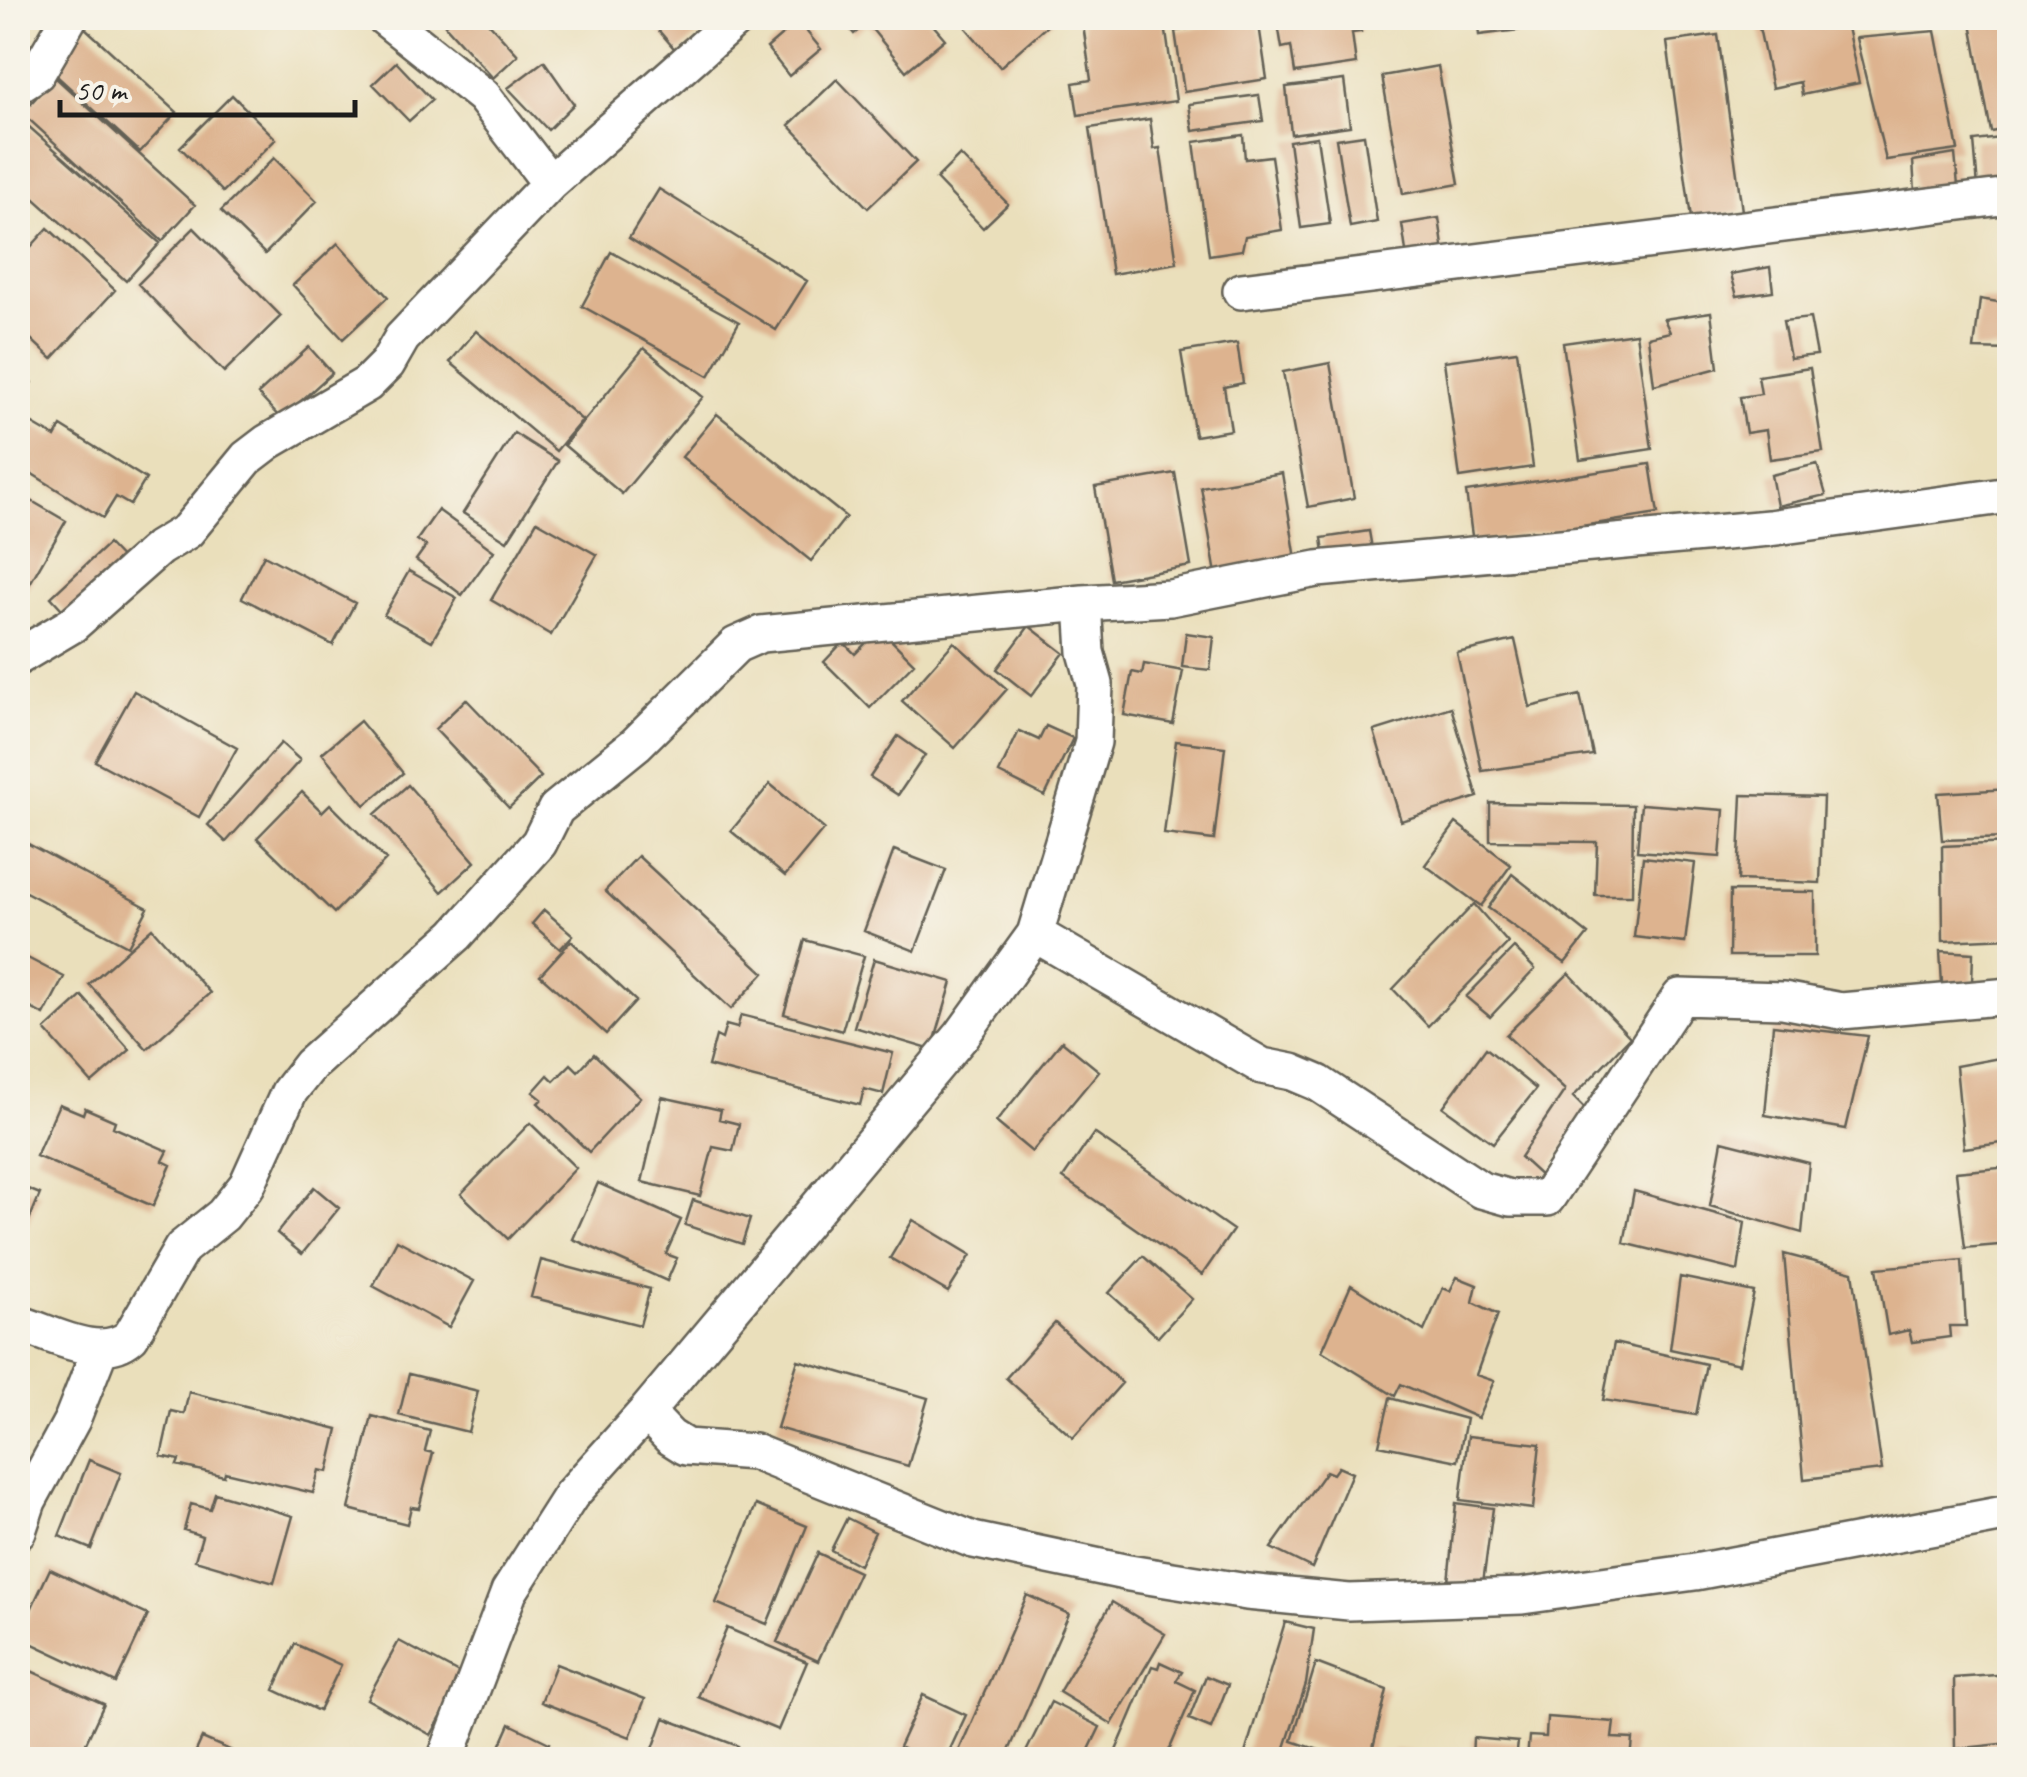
<svg xmlns="http://www.w3.org/2000/svg" width="2027" height="1777" font-family="Caveat,sans-serif">
<style>
.building{fill:#ddb38f}
.lines{fill:none;stroke-linecap:round;stroke-linejoin:round}
.street-casing{stroke:#646054;stroke-width:40}
.street{stroke:#fff;stroke-width:35}
</style>
<rect width="100%" height="100%" fill="#f7f3e8"/>
<filter id="ink" filterUnits="userSpaceOnUse"><feTurbulence type="fractalNoise" baseFrequency=".01" numOctaves="2"/><feDisplacementMap in="SourceGraphic" scale="20" xChannelSelector="R" yChannelSelector="G"/><feConvolveMatrix kernelMatrix="1 2 1 2 8 2 1 2 1" color-interpolation-filters="sRGB"/></filter>
<filter id="wash" filterUnits="userSpaceOnUse"><feTurbulence type="fractalNoise" baseFrequency=".0048" numOctaves="4" result="noise"/><feDisplacementMap in="SourceGraphic" scale="40" xChannelSelector="R" yChannelSelector="G"/><feGaussianBlur stdDeviation="2.25" result="paint"/><feColorMatrix in="noise" values="0 0 0 0 0 0 0 0 0 0 0 0 0 0 0 0 0 1.4 0 .05"/><feComposite in="paint" operator="in"/></filter>
<g filter="url(#wash)">
<rect width="100%" height="100%" fill="#eadfbb"/>
<g id="blocks">
<path class="building" d="M 453,18 L 484,18 L 518,55 L 493,78 L 445,25 Z
M 648,18 L 717,18 L 678,53 Z
M 841,18 L 927,18 L 945,39 L 906,71 L 867,23 L 854,34 Z
M 978,18 L 1056,18 L 1000,67 L 966,28 Z
M 1082,18 L 1164,18 L 1176,101 L 1078,115 L 1073,83 L 1091,80 Z
M 1258,18 L 1267,79 L 1184,92 L 1175,31 Z
M 1277,18 L 1359,18 L 1361,32 L 1352,33 L 1356,64 L 1295,73 L 1291,46 L 1282,48 Z
M 1477,18 L 1542,18 L 1543,27 L 1479,35 Z
M 1552,18 L 1590,18 L 1590,20 L 1553,25 Z
M 1757,18 L 1845,18 L 1859,83 L 1802,95 L 1800,82 L 1772,88 Z
M 1970,18 L 2010,18 L 2010,128 L 1991,132 Z
M 798,21 L 821,49 L 789,76 L 767,48 Z
M 84,27 L 177,112 L 140,152 L 47,67 Z
M 1935,31 L 1958,150 L 1886,160 L 1856,38 Z
M 1718,35 L 1742,211 L 1691,218 L 1667,42 Z
M 544,61 L 574,104 L 548,130 L 508,88 Z
M 396,62 L 432,100 L 409,121 L 373,84 Z
M 1438,66 L 1459,184 L 1403,194 L 1382,76 Z
M 55,77 L 195,205 L 162,241 L 22,113 Z
M 837,79 L 916,162 L 868,208 L 789,125 Z
M 1344,80 L 1350,126 L 1291,134 L 1286,87 Z
M 232,95 L 276,139 L 223,192 L 180,147 Z
M 1259,95 L 1263,121 L 1193,131 L 1189,104 Z
M 18,117 L 160,243 L 126,281 L 18,184 Z
M 1150,119 L 1154,149 L 1160,148 L 1177,263 L 1112,274 L 1090,128 Z
M 1243,135 L 1245,159 L 1271,156 L 1282,230 L 1245,236 L 1242,250 L 1209,255 L 1194,142 Z
M 1364,135 L 1377,222 L 1350,227 L 1336,139 Z
M 1317,137 L 1330,224 L 1301,228 L 1289,141 Z
M 2010,137 L 2010,176 L 1978,187 L 1974,141 Z
M 1955,154 L 1958,186 L 1915,192 L 1913,161 Z
M 960,155 L 1008,204 L 983,228 L 936,179 Z
M 274,158 L 317,201 L 265,254 L 221,211 Z
M 659,189 L 807,281 L 776,330 L 629,238 Z
M 1439,218 L 1445,260 L 1408,265 L 1402,224 Z
M 48,228 L 115,290 L 52,359 L 18,327 L 18,261 Z
M 194,228 L 281,316 L 224,372 L 138,284 Z
M 338,243 L 388,297 L 343,339 L 293,285 Z
M 611,252 L 739,322 L 709,376 L 582,306 Z
M 1770,267 L 1773,291 L 1737,296 L 1731,274 Z
M 1980,299 L 2010,304 L 2010,350 L 1974,349 Z
M 1711,312 L 1718,368 L 1654,385 L 1648,337 L 1670,332 L 1664,319 Z
M 1810,318 L 1817,355 L 1790,358 L 1783,321 Z
M 476,331 L 582,420 L 556,451 L 450,362 Z
M 1636,333 L 1652,449 L 1580,460 L 1563,343 Z
M 1237,343 L 1243,383 L 1224,387 L 1231,430 L 1195,436 L 1181,352 Z
M 309,347 L 332,373 L 281,419 L 258,394 Z
M 644,348 L 703,397 L 622,494 L 564,445 Z
M 1517,351 L 1533,467 L 1460,478 L 1444,361 Z
M 1330,363 L 1354,498 L 1308,507 L 1283,372 Z
M 18,367 L 32,382 L 18,396 Z
M 1810,368 L 1823,452 L 1770,459 L 1766,430 L 1746,433 L 1740,397 L 1761,394 L 1758,376 Z
M 717,414 L 846,517 L 811,561 L 682,457 Z
M 31,423 L 55,437 L 61,426 L 146,479 L 130,505 L 116,497 L 103,518 L 18,465 L 18,445 Z
M 514,433 L 558,461 L 507,541 L 463,513 Z
M 1650,464 L 1658,514 L 1473,543 L 1466,492 Z
M 1817,464 L 1826,495 L 1777,506 L 1771,475 Z
M 1175,473 L 1191,566 L 1111,580 L 1095,487 Z
M 1282,473 L 1297,565 L 1217,580 L 1201,487 Z
M 18,493 L 66,521 L 25,592 L 18,587 Z
M 438,510 L 494,551 L 462,595 L 416,560 L 426,546 L 417,540 Z
M 537,521 L 597,555 L 551,635 L 491,600 Z
M 1369,531 L 1374,560 L 1326,567 L 1322,538 Z
M 108,544 L 128,565 L 71,619 L 51,597 Z
M 264,555 L 355,603 L 333,645 L 242,598 Z
M 409,571 L 457,598 L 432,641 L 384,615 Z
M 1029,626 L 1064,653 L 1031,696 L 997,669 Z
M 880,629 L 914,663 L 870,708 L 824,662 L 843,642 L 855,654 Z
M 1186,633 L 1214,637 L 1210,670 L 1182,667 Z
M 1515,640 L 1530,707 L 1580,695 L 1593,755 L 1482,771 L 1457,653 Z
M 954,642 L 1007,689 L 955,748 L 902,701 Z
M 1144,664 L 1183,671 L 1173,724 L 1124,715 L 1132,672 L 1142,674 Z
M 134,691 L 237,748 L 199,817 L 95,761 Z
M 466,699 L 541,777 L 509,808 L 435,729 Z
M 1451,707 L 1478,797 L 1401,821 L 1374,731 Z
M 360,721 L 403,773 L 365,805 L 322,753 Z
M 1046,726 L 1073,738 L 1045,796 L 999,773 L 1019,731 L 1039,740 Z
M 898,736 L 925,755 L 898,795 L 870,777 Z
M 1176,741 L 1225,747 L 1214,840 L 1164,834 Z
M 281,743 L 300,760 L 226,842 L 208,825 Z
M 770,784 L 824,829 L 785,876 L 731,831 Z
M 408,785 L 475,862 L 442,892 L 375,814 Z
M 2010,789 L 2010,838 L 1942,840 L 1938,793 Z
M 302,792 L 322,812 L 330,804 L 386,860 L 334,913 L 257,838 Z
M 1742,795 L 1823,797 L 1820,883 L 1738,880 Z
M 1490,803 L 1633,805 L 1632,895 L 1595,895 L 1597,842 L 1490,841 Z
M 1641,804 L 1724,810 L 1720,857 L 1637,851 Z
M 1456,823 L 1511,865 L 1481,906 L 1425,865 Z
M 21,840 L 148,908 L 128,946 L 18,888 L 18,847 Z
M 2010,843 L 2010,938 L 1943,941 L 1942,846 Z
M 894,850 L 946,870 L 915,951 L 864,931 Z
M 638,856 L 764,973 L 731,1009 L 605,891 Z
M 1643,857 L 1695,863 L 1685,943 L 1634,937 Z
M 1512,874 L 1588,934 L 1565,963 L 1488,908 Z
M 1730,891 L 1815,892 L 1815,956 L 1729,956 Z
M 1474,904 L 1508,943 L 1428,1026 L 1393,989 Z
M 544,910 L 573,935 L 560,949 L 532,924 Z
M 152,928 L 210,993 L 147,1049 L 89,984 Z
M 805,940 L 864,956 L 842,1031 L 784,1014 Z
M 571,941 L 636,1001 L 606,1034 L 540,975 Z
M 1514,948 L 1535,969 L 1490,1017 L 1466,997 Z
M 1940,951 L 1973,953 L 1972,983 L 1942,984 Z
M 18,953 L 64,977 L 44,1015 L 18,1001 Z
M 874,959 L 952,982 L 932,1050 L 854,1027 Z
M 1569,973 L 1630,1037 L 1573,1097 L 1588,1112 L 1543,1178 L 1520,1157 L 1565,1090 L 1506,1035 Z
M 82,996 L 130,1050 L 92,1083 L 45,1030 Z
M 741,1015 L 893,1053 L 883,1094 L 864,1089 L 860,1105 L 708,1066 L 716,1036 L 722,1039 L 726,1025 L 737,1028 Z
M 1773,1025 L 1868,1036 L 1846,1129 L 1765,1115 Z
M 1062,1041 L 1099,1071 L 1032,1152 L 996,1122 Z
M 1486,1048 L 1536,1089 L 1493,1143 L 1443,1107 Z
M 594,1054 L 640,1097 L 589,1152 L 538,1103 L 542,1099 L 533,1092 L 548,1075 L 554,1081 L 571,1064 L 578,1071 Z
M 2010,1056 L 2010,1142 L 1964,1148 L 1956,1066 Z
M 662,1097 L 721,1110 L 719,1119 L 739,1124 L 733,1151 L 713,1147 L 700,1196 L 642,1182 Z
M 59,1104 L 83,1114 L 85,1108 L 115,1121 L 113,1127 L 168,1151 L 163,1161 L 171,1165 L 153,1206 L 36,1156 Z
M 530,1123 L 576,1168 L 508,1239 L 461,1194 Z
M 1094,1133 L 1233,1230 L 1202,1275 L 1063,1178 Z
M 1722,1141 L 1809,1163 L 1802,1233 L 1710,1206 Z
M 2010,1167 L 2010,1244 L 1965,1248 L 1956,1172 Z
M 598,1183 L 681,1220 L 666,1254 L 677,1258 L 667,1281 L 573,1239 Z
M 18,1185 L 40,1194 L 18,1247 Z
M 314,1187 L 339,1208 L 302,1254 L 277,1233 Z
M 1634,1191 L 1745,1222 L 1738,1271 L 1624,1243 Z
M 693,1200 L 750,1219 L 742,1244 L 685,1225 Z
M 913,1220 L 971,1255 L 948,1292 L 890,1258 Z
M 397,1240 L 474,1281 L 449,1327 L 373,1286 Z
M 1784,1254 L 1853,1272 L 1882,1470 L 1804,1479 Z
M 1143,1256 L 1192,1299 L 1158,1337 L 1109,1293 Z
M 541,1260 L 650,1289 L 640,1325 L 531,1297 Z
M 1962,1260 L 1966,1326 L 1949,1326 L 1950,1337 L 1912,1342 L 1909,1330 L 1888,1335 L 1877,1268 Z
M 1457,1277 L 1477,1285 L 1473,1302 L 1498,1314 L 1476,1375 L 1494,1381 L 1478,1418 L 1401,1384 L 1395,1396 L 1322,1351 L 1351,1285 L 1424,1331 L 1443,1288 L 1450,1291 Z
M 1680,1277 L 1754,1292 L 1739,1364 L 1670,1349 Z
M 1055,1323 L 1122,1383 L 1073,1438 L 1006,1378 Z
M 1614,1343 L 1706,1364 L 1696,1415 L 1603,1400 Z
M 798,1360 L 928,1398 L 908,1466 L 777,1428 Z
M 409,1374 L 478,1391 L 468,1432 L 399,1415 Z
M 189,1392 L 338,1429 L 328,1472 L 319,1470 L 313,1493 L 225,1472 L 224,1476 L 177,1465 L 179,1460 L 161,1456 L 171,1411 L 184,1414 Z
M 1390,1398 L 1466,1419 L 1458,1461 L 1379,1445 Z
M 372,1416 L 430,1431 L 425,1451 L 433,1453 L 419,1508 L 411,1507 L 407,1524 L 349,1509 Z
M 1468,1436 L 1540,1444 L 1533,1509 L 1460,1500 Z
M 89,1460 L 121,1473 L 91,1549 L 59,1536 Z
M 1338,1467 L 1352,1473 L 1312,1568 L 1271,1548 L 1326,1471 L 1333,1474 Z
M 215,1493 L 293,1516 L 274,1583 L 195,1560 L 202,1536 L 184,1530 L 191,1504 L 210,1509 Z
M 1456,1503 L 1493,1508 L 1483,1583 L 1448,1582 Z
M 756,1505 L 807,1526 L 767,1624 L 716,1603 Z
M 847,1518 L 875,1532 L 859,1565 L 831,1550 Z
M 818,1553 L 859,1572 L 818,1661 L 777,1642 Z
M 50,1569 L 148,1615 L 116,1683 L 18,1637 Z
M 1027,1595 L 1069,1614 L 1005,1760 L 955,1760 Z
M 1112,1602 L 1165,1634 L 1112,1724 L 1059,1692 Z
M 1285,1622 L 1314,1629 L 1306,1684 L 1281,1760 L 1243,1760 Z
M 727,1628 L 807,1662 L 778,1730 L 698,1697 Z
M 399,1641 L 464,1676 L 431,1735 L 367,1699 Z
M 295,1644 L 341,1665 L 319,1711 L 274,1690 Z
M 1160,1662 L 1182,1672 L 1176,1681 L 1195,1690 L 1165,1760 L 1112,1760 L 1152,1666 L 1158,1668 Z
M 1316,1663 L 1387,1690 L 1370,1760 L 1349,1760 L 1292,1741 Z
M 556,1664 L 645,1699 L 630,1737 L 541,1702 Z
M 18,1665 L 104,1704 L 78,1760 L 35,1760 L 18,1752 Z
M 2010,1674 L 2010,1743 L 1955,1749 L 1954,1678 Z
M 1206,1676 L 1228,1685 L 1211,1728 L 1189,1719 Z
M 923,1695 L 966,1715 L 945,1760 L 926,1760 L 899,1747 Z
M 1051,1702 L 1100,1727 L 1084,1760 L 1022,1760 Z
M 1547,1717 L 1614,1722 L 1612,1738 L 1633,1739 L 1631,1760 L 1527,1760 L 1529,1736 L 1546,1737 Z
M 664,1718 L 738,1746 L 733,1760 L 649,1760 Z
M 510,1724 L 549,1743 L 541,1760 L 494,1760 Z
M 202,1738 L 232,1751 L 228,1760 L 192,1760 Z
M 1473,1738 L 1518,1742 L 1516,1760 L 1472,1760 Z
M 2010,1749 L 2010,1760 L 1966,1760 L 1966,1758 Z
M 1394,1750 L 1454,1757 L 1454,1760 L 1395,1760 Z"/>
</g>
</g>
<g filter="url(#ink)">
<use href="#blocks" fill-opacity="0" stroke="#646054" stroke-width="2.5"/>
<g class="lines">
<defs>
<path id="street" d="M 385,18 L 483,96 L 550,183
M 18,85 L 37,73 L 69,18
M 1241,291 L 2010,196
M 18,657 L 72,625 L 159,548 L 187,531 L 247,458 L 268,442 L 367,384 L 387,364 L 402,338 L 550,183 L 737,18
M 1035,934 L 1262,1066 L 1292,1072 L 1318,1083 L 1481,1190 L 1510,1198 L 1547,1198 L 1680,997 L 1783,1000 L 1841,1011 L 2010,996
M 18,1323 C 51,1333 101,1363 131,1336 L 182,1248 L 223,1215 L 247,1185 L 289,1092 L 310,1065 L 456,935 L 539,843 L 556,809 L 636,744 L 736,645 L 761,634 L 1083,603 L 1170,598 L 1317,569 L 1769,528 L 2010,495
M 646,1412 L 670,1437 L 686,1447 L 754,1452 L 973,1540 L 1129,1573 L 1247,1592 L 1349,1602 L 1522,1596 L 1695,1572 L 2010,1513
M 18,1531 L 28,1501 L 72,1420 L 100,1349
M 445,1760 L 509,1592 L 571,1495 L 646,1412 L 962,1035 L 1035,934 L 1093,742 L 1095,684 L 1086,652 L 1083,603"/>
</defs>
<use href="#street" class="street-casing"/>
<use href="#street" class="street"/>
</g>
</g>
<rect width="2027" height="1777" fill="none" stroke="#f7f3e8" stroke-width="60"/>
<path d="M60 100v15h295v-15" fill="none" stroke="#1c1c1c" stroke-width="5"/>
<text x="75" y="100" font-size="30" fill="#1c1c1c" stroke="#f7f3e8" stroke-width="8" paint-order="stroke">50 m</text>
</svg>
